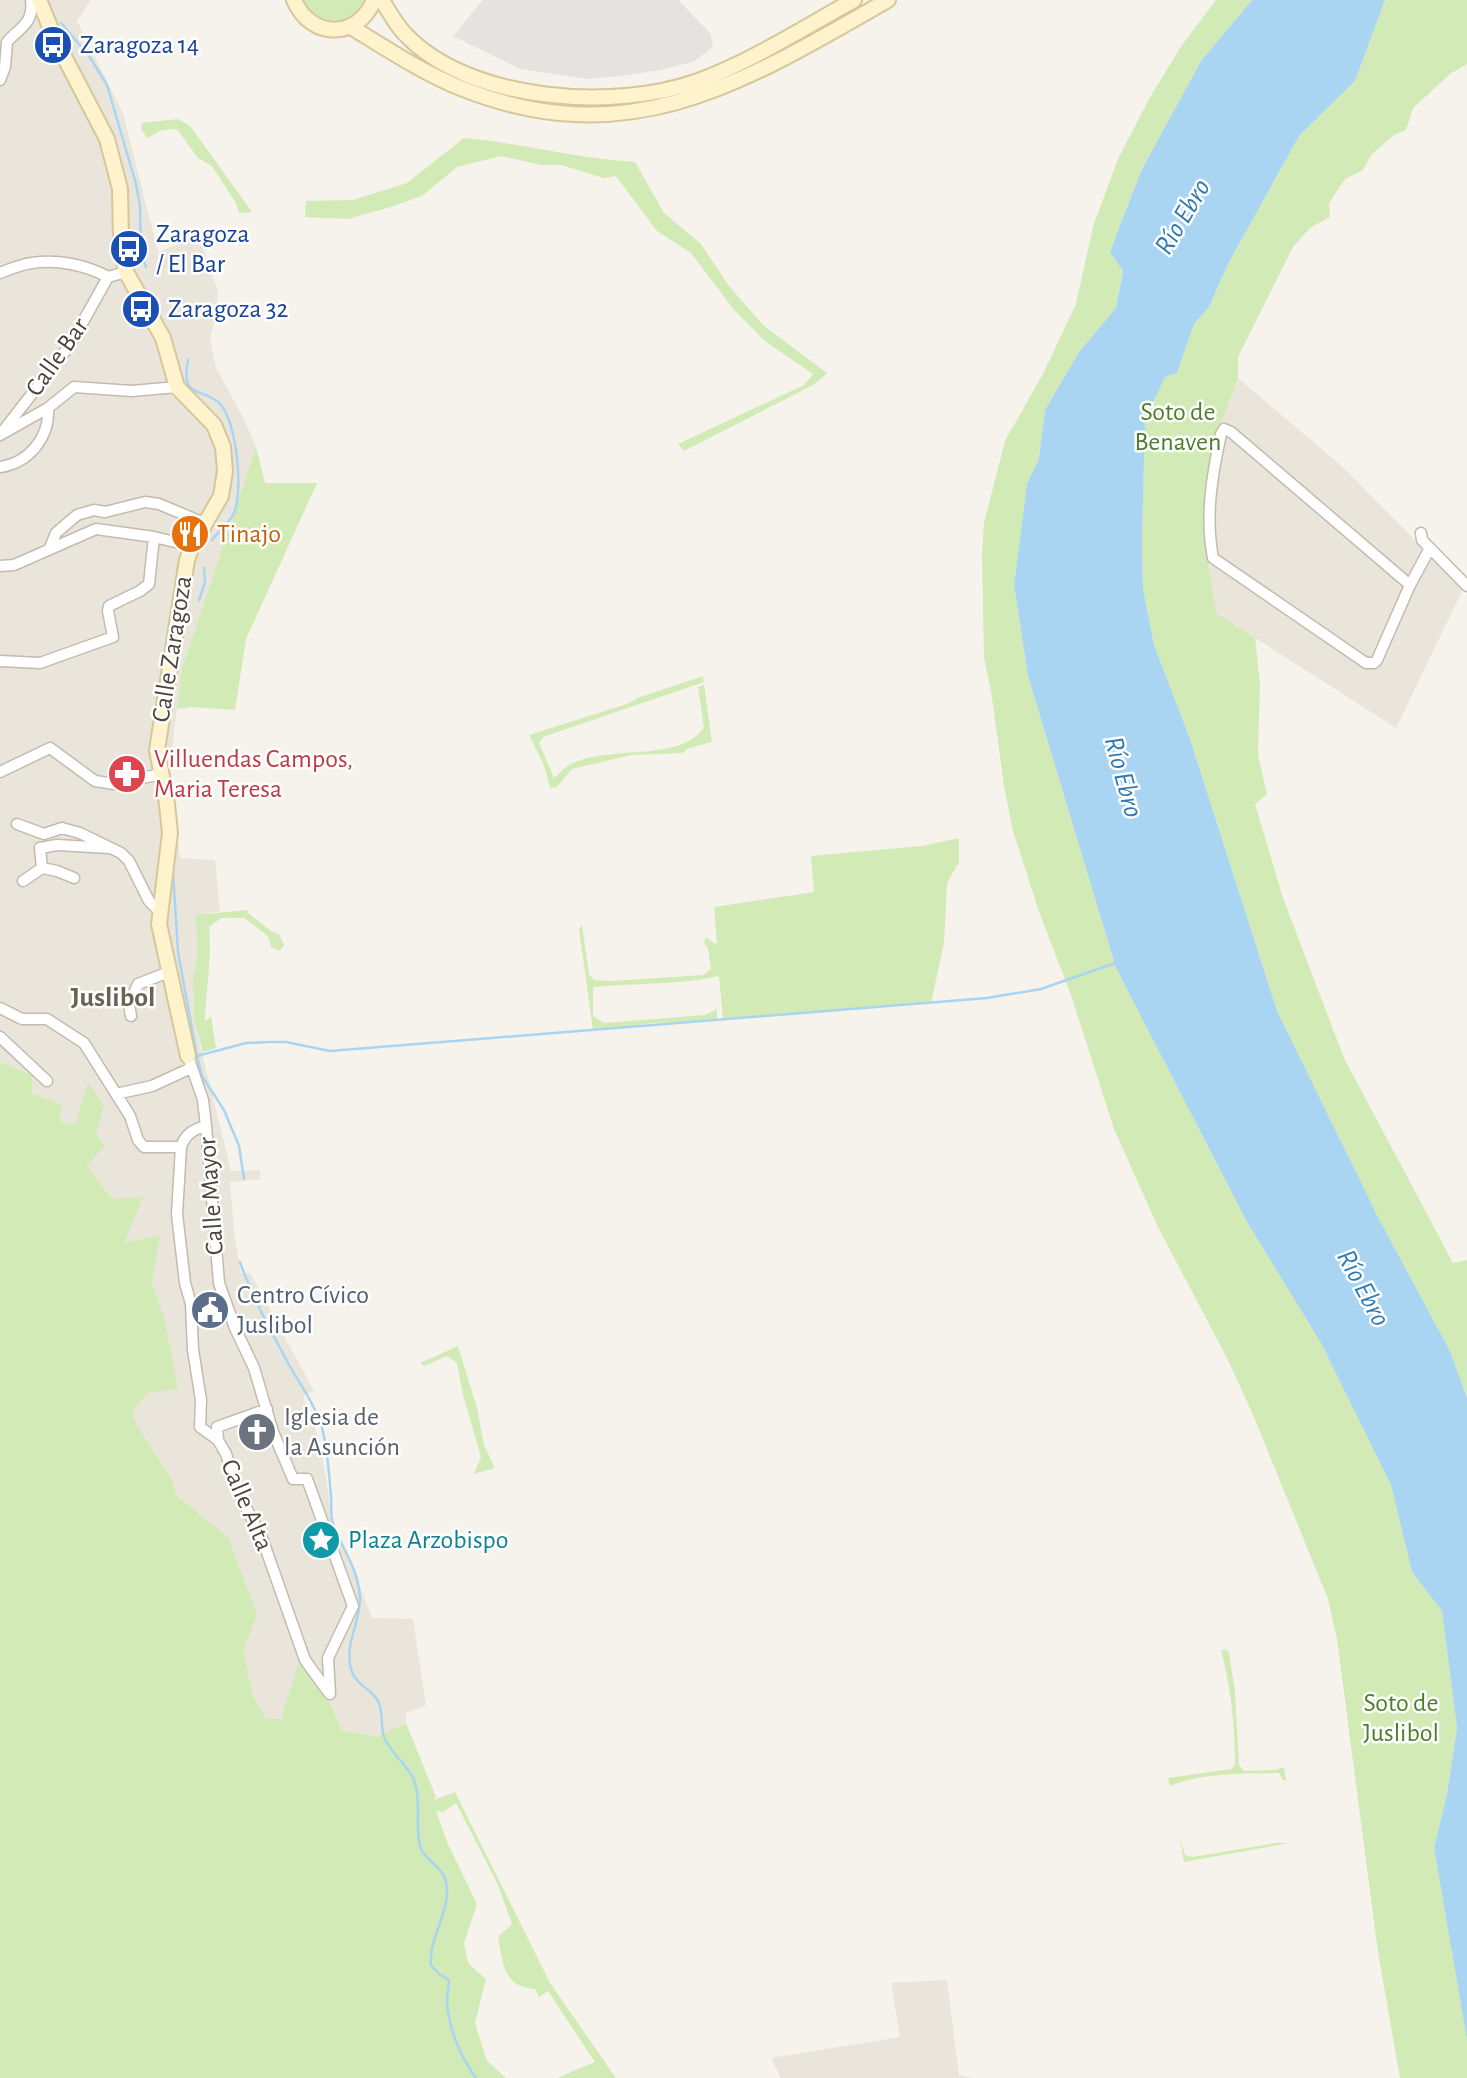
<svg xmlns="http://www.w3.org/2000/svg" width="1467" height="2078" font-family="'Alegreya Sans',sans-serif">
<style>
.residential{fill:#eae5da}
.green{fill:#d2eab5}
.parking{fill:#e5e3e0}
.water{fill:#a9d4f2}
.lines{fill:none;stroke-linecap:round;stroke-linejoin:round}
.stream{stroke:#a9d4f2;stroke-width:2.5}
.street-casing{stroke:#c2bbae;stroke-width:13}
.secondary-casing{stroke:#d6c79b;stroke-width:18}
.street{stroke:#fff;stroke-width:10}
.secondary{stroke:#fff3cd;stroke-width:14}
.labels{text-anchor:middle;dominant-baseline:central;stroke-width:5;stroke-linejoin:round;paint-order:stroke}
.transit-label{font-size:26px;fill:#164399;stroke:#fff;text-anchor:start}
.street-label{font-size:26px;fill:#4b4439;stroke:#fff}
.park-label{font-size:26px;fill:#4a7f2a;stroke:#fff}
.food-label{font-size:26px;fill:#c56008;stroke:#fff;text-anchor:start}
.health-label{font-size:26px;fill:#be3a42;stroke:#fff;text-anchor:start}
.service-label{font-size:26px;fill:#4e5e75;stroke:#fff;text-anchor:start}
.worship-label{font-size:26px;fill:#5b616d;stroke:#fff;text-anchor:start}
.culture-label{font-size:26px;fill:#0d838f;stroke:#fff;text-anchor:start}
.water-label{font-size:28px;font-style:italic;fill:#2e7ab2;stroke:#fff}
.neighbourhood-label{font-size:28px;font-weight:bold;fill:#6e6250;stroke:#fff}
</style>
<rect width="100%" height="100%" fill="#f6f3ec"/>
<path class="residential" d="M 0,0 L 91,0 L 77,21 L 123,113 L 158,252 L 199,236 L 218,292 L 216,316 L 210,338 L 216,368 L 243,417 L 256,447 L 182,668 L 170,766 L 180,858 L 215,860 L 220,911 L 196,916 L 197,956 L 193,976 L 194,1020 L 231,1171 L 260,1170 L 260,1179 L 230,1182 L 234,1232 L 241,1273 L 250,1273 L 314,1391 L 303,1396 L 320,1442 L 332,1518 L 372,1618 L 413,1619 L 426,1705 L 406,1713 L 406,1723 L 377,1737 L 342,1730 L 323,1691 L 298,1665 L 281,1719 L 266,1719 L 252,1694 L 244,1650 L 257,1614 L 228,1537 L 177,1496 L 171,1478 L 137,1425 L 132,1413 L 147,1393 L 178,1389 L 165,1320 L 152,1282 L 160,1235 L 124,1243 L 112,1199 L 87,1165 L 104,1105 L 88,1083 L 75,1125 L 60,1121 L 62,1104 L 32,1095 L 32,1075 L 0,1062 Z
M 1238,378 L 1345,469 L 1463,589 L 1396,728 L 1216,613 L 1207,557 L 1207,496 L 1221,424 Z
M 947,1980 L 959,2075 L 973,2078 L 781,2078 L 771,2058 L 900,2037 L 891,1983 Z"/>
<path class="green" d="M 304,0 L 364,0 C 351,28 317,27 304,0 Z
M 1216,0 L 1252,0 L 1201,61 L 1141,171 L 1110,252 L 1123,270 L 1116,308 L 1079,352 L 1045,410 L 1039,458 L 1027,484 L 1014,585 L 1028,676 L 1116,968 L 1247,1222 L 1321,1343 L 1391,1485 L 1412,1572 L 1442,1611 L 1457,1728 L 1447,1794 L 1434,1848 L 1467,2040 L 1467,2078 L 1400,2078 L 1378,1952 L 1337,1639 L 1328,1599 L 1254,1417 L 1228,1360 L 1158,1227 L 1114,1129 L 1071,995 L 1039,912 L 1013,831 L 1004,786 L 991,691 L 984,658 L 982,552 L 984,523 L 1005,441 L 1043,374 L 1076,304 L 1093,227 L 1118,159 L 1149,99 L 1182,45 Z
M 1385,0 L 1467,0 L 1467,64 L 1450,74 L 1413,108 L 1406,130 L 1394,135 L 1371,155 L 1363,170 L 1345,179 L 1329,203 L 1330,217 L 1310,228 L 1293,247 L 1238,357 L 1238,378 L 1221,424 L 1207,496 L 1207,557 L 1216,613 L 1255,638 L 1260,684 L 1258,755 L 1267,794 L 1255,804 L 1283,898 L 1344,1058 L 1453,1263 L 1467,1260 L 1467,1398 L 1450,1351 L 1380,1221 L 1277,1011 L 1190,739 L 1154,645 L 1143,589 L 1142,544 L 1145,420 L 1165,377 L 1177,373 L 1194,324 L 1209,307 L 1228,264 L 1299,136 L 1355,81 Z
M 178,119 L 190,126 L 252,212 L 239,213 L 236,203 L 212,166 L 198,158 L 177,129 L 162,130 L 147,138 L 141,129 L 142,123 Z
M 464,138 C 522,143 578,159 635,162 L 664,213 L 701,244 L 729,286 L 763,325 L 827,373 L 815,384 L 684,451 L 678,444 L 804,385 L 813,374 L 766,342 L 735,311 L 691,253 L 657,231 L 616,176 L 604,178 L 561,165 L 541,165 L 501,156 L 457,167 L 422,196 L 387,208 L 348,219 L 305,217 L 306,201 L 353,200 L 407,183 Z
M 256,447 L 265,483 L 317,483 L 246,639 L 235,710 L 192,707 L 177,709 L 182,668 Z
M 703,676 L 704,682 L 543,737 L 539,743 L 554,778 C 558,775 562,770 566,767 C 602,743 678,764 704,728 L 698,687 L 704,685 L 712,742 L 689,748 L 682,753 L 631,755 L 572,769 L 557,787 L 550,788 L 544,765 L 529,735 L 627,704 L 640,697 Z
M 959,838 L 959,862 L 947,883 L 944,943 L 931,1003 L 723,1019 L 719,976 C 680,985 633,983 593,987 L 593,1016 L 604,1023 L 705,1015 L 717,1009 L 717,1020 L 654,1023 L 593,1030 L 579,929 L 582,925 L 589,974 L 594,980 L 612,981 L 703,975 L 711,969 L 708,948 L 704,943 L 706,937 L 717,945 L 714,907 L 814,892 L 811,856 L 922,846 Z
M 248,910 L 248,913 L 271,931 L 279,934 L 284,945 L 280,951 L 271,947 L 268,936 L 244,918 L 221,918 L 209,927 C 212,958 206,990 205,1021 L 211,1016 L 216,1048 L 203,1052 L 194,1020 L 193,976 L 197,956 L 196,915 Z
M 0,1062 L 32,1075 L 32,1094 L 62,1104 L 60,1121 L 75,1125 L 88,1082 L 104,1105 L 96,1134 L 105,1146 L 87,1165 L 112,1199 L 143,1197 L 124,1243 L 160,1235 L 152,1282 L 165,1320 L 178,1389 L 147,1393 L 132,1413 L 137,1425 L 171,1478 L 177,1496 L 228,1537 L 257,1614 L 244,1650 L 252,1694 L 266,1719 L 281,1719 L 298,1664 C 321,1677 331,1707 342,1730 L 377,1737 L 406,1723 L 436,1797 L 434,1800 L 455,1792 L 550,1983 L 616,2078 L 557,2078 L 595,2062 L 548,1991 L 539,1997 L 535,1989 C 503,1987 503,1963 498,1937 L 512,1924 L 498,1885 L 456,1803 L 443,1812 L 436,1811 L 447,1842 L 477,1904 L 464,1943 L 468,1963 L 486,1979 L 475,2023 L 487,2061 L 506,2078 L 0,2078 Z
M 458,1346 L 477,1408 L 484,1445 L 495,1468 L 474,1474 L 481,1457 L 463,1395 L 457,1363 L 447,1356 L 424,1366 L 420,1363 Z
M 1226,1649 L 1229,1653 L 1235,1692 L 1239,1766 L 1245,1771 L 1275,1770 L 1284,1767 L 1286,1780 L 1283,1780 L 1279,1773 C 1244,1774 1204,1772 1170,1786 L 1168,1778 L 1231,1769 L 1235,1765 C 1235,1727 1231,1687 1221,1650 Z
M 1180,1838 L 1185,1855 L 1192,1857 L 1276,1843 L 1290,1843 L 1184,1862 Z"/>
<path class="parking" d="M 483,0 L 678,0 L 711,34 L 713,47 L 693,62 L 660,70 L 621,76 L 588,79 L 520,69 L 453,36 Z"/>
<path class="water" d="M 1252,0 L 1385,0 L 1355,81 L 1299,136 L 1228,264 L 1209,307 L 1194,324 L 1177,373 L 1165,377 L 1145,420 L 1142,544 L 1143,589 L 1154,645 L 1190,739 L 1277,1011 L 1380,1221 L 1450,1351 L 1467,1398 L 1467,2040 L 1434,1848 L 1447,1794 L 1457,1728 L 1442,1611 L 1412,1572 L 1391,1485 L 1321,1343 L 1247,1222 L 1116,968 L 1028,676 L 1014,585 L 1027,484 L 1039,458 L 1045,410 L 1079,352 L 1116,308 L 1123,271 L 1110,252 L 1141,171 L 1201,61 Z"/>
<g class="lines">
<path class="stream" d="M 61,23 L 89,56 L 107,85 L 136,184 L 140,206 L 141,253 L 146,267
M 188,360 C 180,402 203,385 221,405 C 237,424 244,494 233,515 C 228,524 218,532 212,540
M 199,600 L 205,582 L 204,568
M 173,872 L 178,952 L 197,1056 L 202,1076 L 224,1110 L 239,1146 L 244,1179
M 197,1056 L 246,1043 L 269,1042 L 286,1042 L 330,1051 L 987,998 L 1041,989 L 1118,962
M 240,1262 C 252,1297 271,1331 288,1363 C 300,1385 315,1404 322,1428 C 328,1451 329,1474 331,1497 C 332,1505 330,1515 333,1523 C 342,1550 358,1567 360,1597 C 361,1622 344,1643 351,1669 C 355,1685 371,1688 378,1701 C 384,1712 380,1726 384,1737 C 390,1753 407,1764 414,1780 C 422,1802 414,1830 421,1849 C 427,1862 443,1867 446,1882 C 452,1910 428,1938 431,1965 L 439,1974 L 449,1980 C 449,1987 447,1994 447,2001 C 448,2027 461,2058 476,2078"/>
<defs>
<path id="street" d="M 0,80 L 5,67 L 7,42 C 20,27 34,24 31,0
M 0,273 C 10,269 22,264 32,263 C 57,259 86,265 108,277 L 126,272
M 3,431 L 70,345 L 108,277
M 0,435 L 48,408 L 74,387 L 132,391 L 177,387
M 0,467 C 29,463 50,437 48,408
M 1421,533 L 1422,540 L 1467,586
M 49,550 L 56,533 L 77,515 L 94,510 L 105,512 L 145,502 L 159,504 L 204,523
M 0,566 L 14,565 L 96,529 L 154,537 L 192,546
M 1410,585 L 1231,432 L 1224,429 L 1221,434 C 1212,475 1205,516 1213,558 L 1366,663 L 1374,663 L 1377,660 L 1410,585 L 1430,548
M 0,661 L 40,663 L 113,637 L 108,611 L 109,606 L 140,591 L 149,584 L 154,537
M 0,772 L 50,748 L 95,781 L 114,784 L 161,774
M 17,824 L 44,834 L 62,828 L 80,833 L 121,853 L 129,861 L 149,901 L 159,911
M 42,868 L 40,848 L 57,845 L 109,848
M 23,881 L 42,868 L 57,871 L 74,878
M 0,1008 L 22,1019 L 47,1019 L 84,1043 L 130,1116 L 138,1140 L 144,1147 L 181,1147 C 185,1134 194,1129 206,1126
M 131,1016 L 129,1005 L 138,984 L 169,972
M 0,1037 L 47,1081
M 188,1056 L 203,1100 L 206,1126 L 219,1283 L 235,1328 L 254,1368 L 273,1432 L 293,1479 L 307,1479 L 353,1606 L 328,1658 L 330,1694
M 116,1094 L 152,1086 L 191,1068
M 181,1147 L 177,1214 L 185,1283 L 191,1304 L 193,1350 L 201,1400 L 200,1427 L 218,1440 L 226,1454 L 240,1496 L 262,1538 L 305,1660 L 329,1693
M 218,1440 L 217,1427 L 267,1409"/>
<path id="secondary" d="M 39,0 L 55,39 L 107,139 L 120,189 L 121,243 L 126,272 L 163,338 L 177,387 L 214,425 L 223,447 L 225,471 L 221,496 L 192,546 L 187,560 L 157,750 L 167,804 L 170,833 L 159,924 L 188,1056
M 294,0 C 311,40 358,39 374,0
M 382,0 C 389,12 396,25 406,35 C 470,102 615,111 698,81 C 752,61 803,28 854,0
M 351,27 C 387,49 423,73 463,89 C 631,155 746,81 888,0"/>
</defs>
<use href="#street" class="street-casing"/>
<use href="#secondary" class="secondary-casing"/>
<use href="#street" class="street"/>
<use href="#secondary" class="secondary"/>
</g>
<defs>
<symbol id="bus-disc" viewBox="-11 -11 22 22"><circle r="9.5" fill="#1a4fb4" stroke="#fff"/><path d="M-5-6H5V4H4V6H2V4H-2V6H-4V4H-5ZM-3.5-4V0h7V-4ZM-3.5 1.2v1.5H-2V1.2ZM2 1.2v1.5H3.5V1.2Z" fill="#fff"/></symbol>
<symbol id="restaurant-disc" viewBox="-11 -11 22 22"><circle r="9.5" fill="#e8710a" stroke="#fff"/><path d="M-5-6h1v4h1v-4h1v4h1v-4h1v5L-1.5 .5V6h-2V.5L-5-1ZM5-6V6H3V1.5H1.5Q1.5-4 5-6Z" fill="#fff"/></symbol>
<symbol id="pharmacy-disc" viewBox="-11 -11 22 22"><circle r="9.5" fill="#e0444e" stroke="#fff"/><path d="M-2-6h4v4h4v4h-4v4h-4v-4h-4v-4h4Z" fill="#fff"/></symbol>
<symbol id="civic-disc" viewBox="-11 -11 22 22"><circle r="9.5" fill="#5c6f8a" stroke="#fff"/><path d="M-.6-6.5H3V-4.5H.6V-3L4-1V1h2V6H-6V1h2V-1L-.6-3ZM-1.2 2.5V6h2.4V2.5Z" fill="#fff"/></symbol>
<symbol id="church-disc" viewBox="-11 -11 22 22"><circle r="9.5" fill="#6b7280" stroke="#fff"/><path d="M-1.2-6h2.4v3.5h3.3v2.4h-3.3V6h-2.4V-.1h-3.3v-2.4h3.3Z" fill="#fff"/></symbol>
<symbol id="sight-disc" viewBox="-11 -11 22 22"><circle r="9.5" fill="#0f9aa8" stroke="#fff"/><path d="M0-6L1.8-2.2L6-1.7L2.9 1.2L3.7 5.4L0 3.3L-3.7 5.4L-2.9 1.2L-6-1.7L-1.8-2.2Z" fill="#fff"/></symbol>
</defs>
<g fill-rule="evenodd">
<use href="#bus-disc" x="31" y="23" width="44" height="44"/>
<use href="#bus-disc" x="107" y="227" width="44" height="44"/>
<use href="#bus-disc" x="119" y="287" width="44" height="44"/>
<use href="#restaurant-disc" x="168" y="512" width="44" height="44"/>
<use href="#pharmacy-disc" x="105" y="752" width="44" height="44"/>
<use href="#civic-disc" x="188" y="1288" width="44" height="44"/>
<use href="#church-disc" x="235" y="1410" width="44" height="44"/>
<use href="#sight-disc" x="299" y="1518" width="44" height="44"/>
</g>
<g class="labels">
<g class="transit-label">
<text x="80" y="45">Zaragoza 14</text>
<text x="156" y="234">Zaragoza<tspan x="156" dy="30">/ El Bar</tspan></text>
<text x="168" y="309">Zaragoza 32</text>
</g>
<g class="street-label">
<text transform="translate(57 357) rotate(-55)">Calle Bar</text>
<text transform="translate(172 649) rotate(-81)">Calle Zaragoza</text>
<text transform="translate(211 1196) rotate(-94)">Calle Mayor</text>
<text transform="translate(247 1505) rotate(67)">Calle Alta</text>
</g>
<g class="park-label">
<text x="1178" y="412">Soto de<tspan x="1178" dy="30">Benaven</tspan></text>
<text x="1401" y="1703">Soto de<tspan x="1401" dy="30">Juslibol</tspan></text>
</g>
<g class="food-label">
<text x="217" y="534">Tinajo</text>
</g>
<g class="health-label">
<text x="154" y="759">Villuendas Campos,<tspan x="154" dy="30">Maria Teresa</tspan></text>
</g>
<g class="service-label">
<text x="237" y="1295">Centro Cívico<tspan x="237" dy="30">Juslibol</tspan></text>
</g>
<g class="worship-label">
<text x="284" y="1417">Iglesia de<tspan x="284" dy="30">la Asunción</tspan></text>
</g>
<g class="culture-label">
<text x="348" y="1540">Plaza Arzobispo</text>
</g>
<g class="water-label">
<text transform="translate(1183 217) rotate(-59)">Río Ebro</text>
<text transform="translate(1123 777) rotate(75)">Río Ebro</text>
<text transform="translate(1363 1288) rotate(62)">Río Ebro</text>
</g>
<g class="neighbourhood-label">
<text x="113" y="998">Juslibol</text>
</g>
</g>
</svg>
